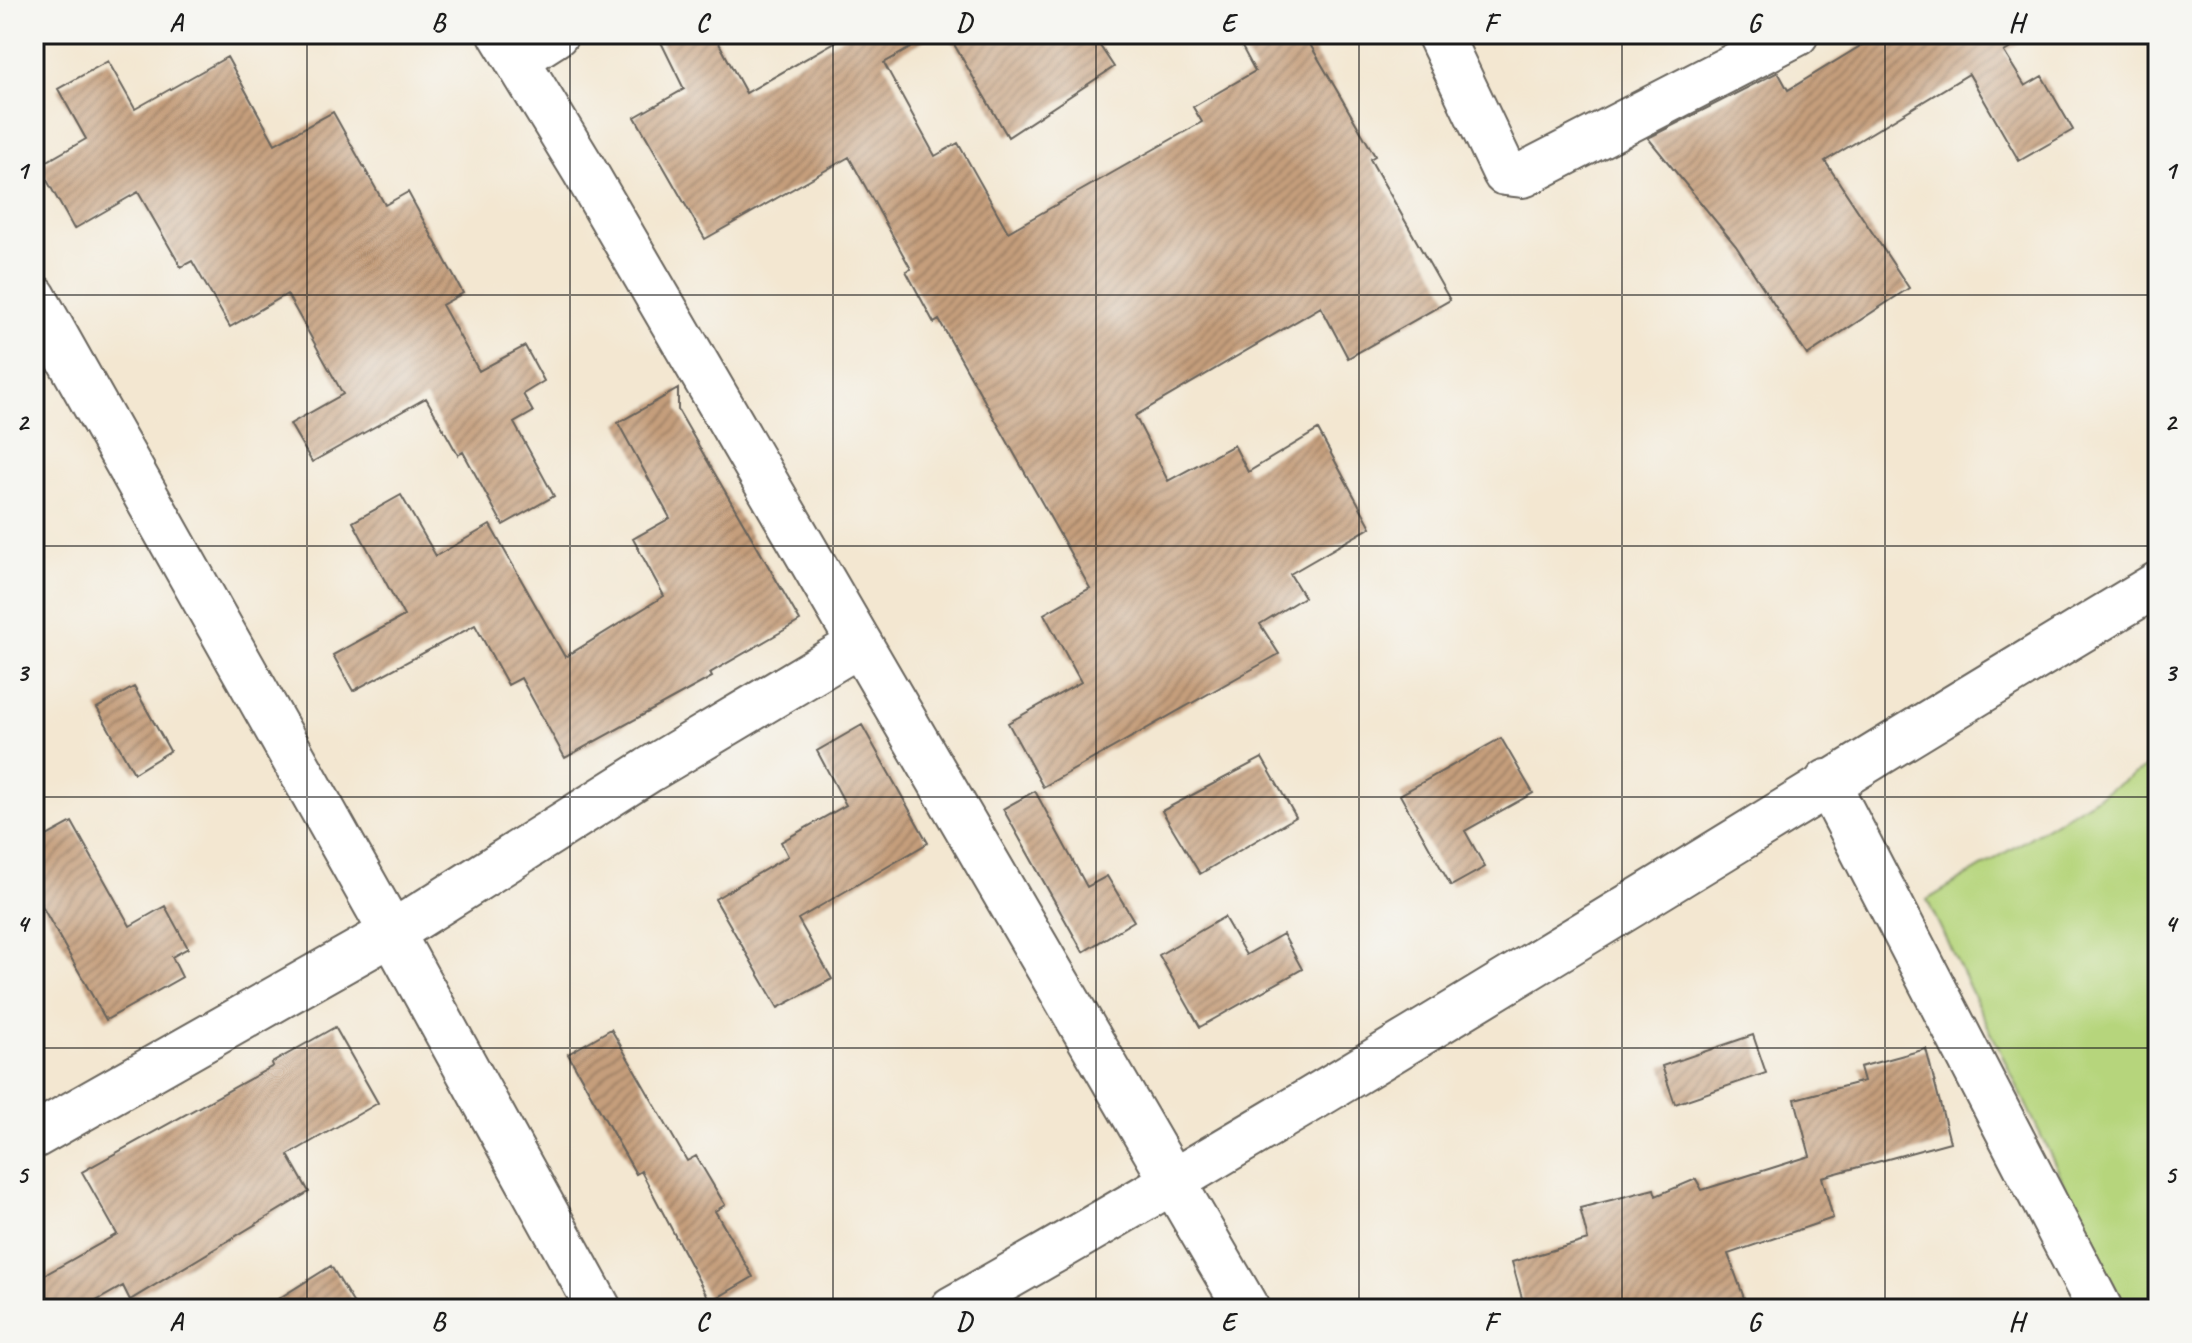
<svg xmlns="http://www.w3.org/2000/svg" width="2192" height="1343" font-family="Caveat,sans-serif">
<style>
.green{fill:#b6d57c;stroke:#69784c;stroke-width:2}
.building{fill:url(#building-hatch)}
.lines{fill:none;stroke-linecap:round;stroke-linejoin:round}
.minor-casing{stroke:#67635b;stroke-width:48}
.minor{stroke:#fff;stroke-width:44}
.grid{fill:none;stroke:#1c1c1c;stroke-width:2;stroke-opacity:0.55}
.neatline{fill:none;stroke:#1c1c1c;stroke-width:3}
.grid-label{font-size:26px;text-anchor:middle;font-weight:bold;fill:#1c1c1c}
</style>
<defs>
<pattern id="building-hatch" width="6" height="6" patternUnits="userSpaceOnUse" patternTransform="scale(2)"><rect width="6" height="6" fill="#c59e7c"/><path d="M-1 1l2-2M0 6l6-6M5 7l2-2" fill="none" stroke="#9f8065"/></pattern>
</defs>
<rect width="100%" height="100%" fill="#f6f6f2"/>
<filter id="ink" filterUnits="userSpaceOnUse"><feTurbulence type="fractalNoise" baseFrequency=".0125" numOctaves="2"/><feDisplacementMap in="SourceGraphic" scale="16" xChannelSelector="R" yChannelSelector="G"/><feConvolveMatrix kernelMatrix="1 2 1 2 8 2 1 2 1" color-interpolation-filters="sRGB"/></filter>
<filter id="wash" filterUnits="userSpaceOnUse"><feTurbulence type="fractalNoise" baseFrequency=".006" numOctaves="4" result="noise"/><feDisplacementMap in="SourceGraphic" scale="32" xChannelSelector="R" yChannelSelector="G"/><feGaussianBlur stdDeviation="1.8" result="paint"/><feColorMatrix in="noise" values="0 0 0 0 0 0 0 0 0 0 0 0 0 0 0 0 0 1.4 0 .05"/><feComposite in="paint" operator="in"/></filter>
<g filter="url(#wash)">
<rect width="100%" height="100%" fill="#f3e7d1"/>
<path class="green" d="M 2158,760 L 2158,1309 L 2125,1309 L 1927,900 Z"/>
<g id="blocks">
<path class="building" d="M 657,34 L 714,34 L 746,93 L 849,34 L 935,34 L 884,63 L 935,156 L 958,143 L 1008,232 L 1202,122 L 1193,107 L 1255,71 L 1235,34 L 1304,34 L 1375,156 L 1370,159 L 1450,300 L 1348,358 L 1321,307 L 1135,416 L 1168,481 L 1234,445 L 1248,472 L 1318,430 L 1371,527 L 1290,574 L 1304,597 L 1260,624 L 1279,654 L 1043,787 L 1008,723 L 1081,682 L 1044,614 L 1090,588 L 939,320 L 934,323 L 906,271 L 911,269 L 849,157 L 705,239 L 635,117 L 684,89 Z
M 948,34 L 1092,34 L 1114,67 L 1008,137 Z
M 1880,34 L 2034,34 L 2004,52 L 2025,86 L 2042,76 L 2073,130 L 2019,161 L 1969,74 L 1825,161 L 1909,288 L 1807,355 L 1736,246 L 1648,138 L 1778,72 L 1788,90 Z
M 227,57 L 275,144 L 333,112 L 385,205 L 408,192 L 463,293 L 442,305 L 479,371 L 525,346 L 544,381 L 523,394 L 533,412 L 514,423 L 554,496 L 503,525 L 463,452 L 458,455 L 426,398 L 312,462 L 290,424 L 343,394 L 287,294 L 230,327 L 192,261 L 181,267 L 138,192 L 74,229 L 39,166 L 86,139 L 58,89 L 108,61 L 135,109 Z
M 678,389 L 678,410 L 800,621 L 710,673 L 712,677 L 565,758 L 521,678 L 508,685 L 475,625 L 353,691 L 333,655 L 404,616 L 353,522 L 401,495 L 436,556 L 490,525 L 565,657 L 664,596 L 633,539 L 670,518 L 618,423 Z
M 134,687 L 170,751 L 134,773 L 97,708 Z
M 862,725 L 928,843 L 798,919 L 832,979 L 778,1008 L 715,899 L 788,856 L 781,842 L 846,805 L 817,751 Z
M 1501,738 L 1533,793 L 1465,831 L 1485,867 L 1451,886 L 1400,795 Z
M 1262,758 L 1296,817 L 1200,874 L 1162,811 Z
M 1035,791 L 1087,887 L 1107,876 L 1134,921 L 1083,952 L 1003,809 Z
M 72,822 L 130,926 L 165,906 L 188,948 L 172,957 L 182,977 L 106,1020 L 34,892 L 34,843 Z
M 1224,917 L 1246,955 L 1283,934 L 1302,969 L 1200,1027 L 1159,955 Z
M 335,1027 L 378,1103 L 288,1155 L 309,1192 L 130,1300 L 123,1286 L 82,1309 L 34,1309 L 34,1281 L 117,1234 L 82,1172 L 273,1066 L 272,1063 Z
M 611,1029 L 687,1161 L 696,1156 L 725,1205 L 715,1211 L 753,1277 L 710,1302 L 641,1171 L 636,1174 L 568,1054 Z
M 1753,1035 L 1766,1073 L 1675,1104 L 1662,1066 Z
M 1926,1049 L 1950,1142 L 1822,1177 L 1833,1218 L 1728,1254 L 1748,1309 L 1525,1309 L 1512,1262 L 1588,1240 L 1580,1208 L 1654,1189 L 1656,1196 L 1696,1179 L 1702,1190 L 1810,1156 L 1795,1099 L 1864,1081 L 1860,1067 Z
M 331,1266 L 357,1309 L 262,1309 Z"/>
</g>
</g>
<g filter="url(#ink)">
<use href="#blocks" fill-opacity="0" stroke="#67635b" stroke-width="2"/>
<g class="lines">
<defs>
<path id="minor" d="M 501,34 L 584,170 L 1247,1309
M 1439,34 L 1505,173 L 1523,175 L 1796,34
M 517,59 L 556,34
M 34,297 L 392,933 L 599,1309
M 1827,782 L 2100,1309
M 34,1136 L 392,933 L 649,770 L 858,645
M 952,1309 C 1360,1078 1756,825 2158,584"/>
</defs>
<use href="#minor" class="minor-casing"/>
<use href="#minor" class="minor"/>
</g>
</g>
<path class="grid" d="M 307,34 L 307,1309M 570,34 L 570,1309M 833,34 L 833,1309M 1096,34 L 1096,1309M 1359,34 L 1359,1309M 1622,34 L 1622,1309M 1885,34 L 1885,1309M 34,295 L 2158,295M 34,546 L 2158,546M 34,797 L 2158,797M 34,1048 L 2158,1048"/>
<rect width="2192" height="1343" fill="none" stroke="#f6f6f2" stroke-width="88"/>
<rect x="44" y="44" width="2104" height="1255" class="neatline"/>
<g class="grid-label">
<text x="176" y="31">A</text>
<text x="438" y="31">B</text>
<text x="702" y="31">C</text>
<text x="964" y="31">D</text>
<text x="1228" y="31">E</text>
<text x="1490" y="31">F</text>
<text x="1754" y="31">G</text>
<text x="2016" y="31">H</text>
<text x="22" y="179">1</text>
<text x="2170" y="179">1</text>
<text x="22" y="430">2</text>
<text x="2170" y="430">2</text>
<text x="22" y="681">3</text>
<text x="2170" y="681">3</text>
<text x="22" y="932">4</text>
<text x="2170" y="932">4</text>
<text x="22" y="1183">5</text>
<text x="2170" y="1183">5</text>
<text x="176" y="1330">A</text>
<text x="438" y="1330">B</text>
<text x="702" y="1330">C</text>
<text x="964" y="1330">D</text>
<text x="1228" y="1330">E</text>
<text x="1490" y="1330">F</text>
<text x="1754" y="1330">G</text>
<text x="2016" y="1330">H</text>
</g>
</svg>
